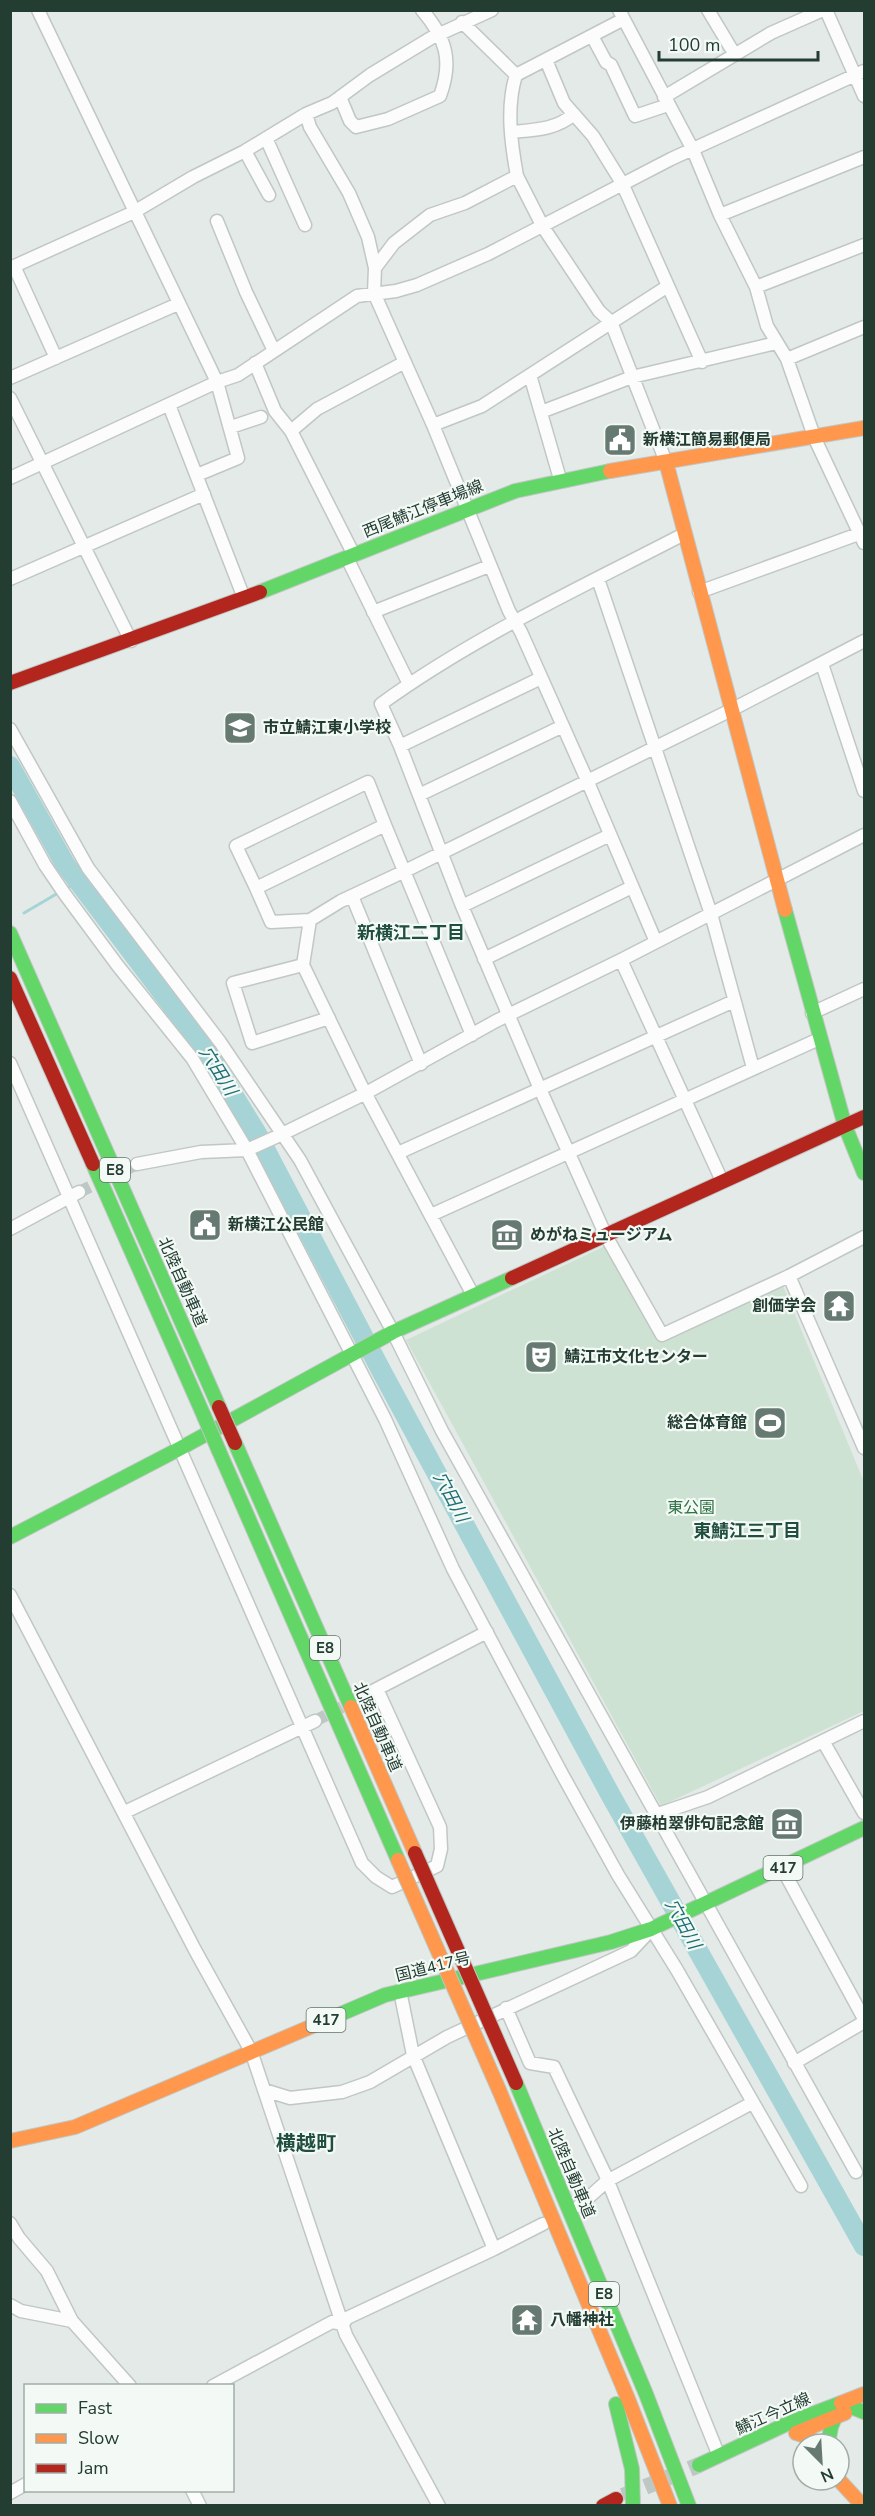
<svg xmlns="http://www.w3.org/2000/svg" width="875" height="2516" font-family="'Nunito Sans','Noto Sans JP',sans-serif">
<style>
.park{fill:#cee2d3}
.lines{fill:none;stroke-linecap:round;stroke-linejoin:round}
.stream{stroke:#a6d4d6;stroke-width:3}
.river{stroke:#a6d4d6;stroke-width:20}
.street-tunnel{stroke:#bdc7c3;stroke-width:12;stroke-dasharray:12 6;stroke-linecap:butt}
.secondary-tunnel{stroke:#bdc7c3;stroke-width:16;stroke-dasharray:16 8;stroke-linecap:butt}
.street-casing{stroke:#c1c7c4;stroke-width:15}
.fast-casing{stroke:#c0c7c4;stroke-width:16}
.slow-casing{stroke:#c0c7c4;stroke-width:16}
.jam-casing{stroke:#c0c7c4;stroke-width:16}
.street{stroke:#fbfcfb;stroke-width:12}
.fast{stroke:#63d668;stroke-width:14}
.slow{stroke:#ff974d;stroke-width:14}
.jam{stroke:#b3261e;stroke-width:14}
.fast-bridge-casing{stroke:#bdc6c2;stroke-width:16;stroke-linecap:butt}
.slow-bridge-casing{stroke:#bdc6c2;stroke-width:16;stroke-linecap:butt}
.jam-bridge-casing{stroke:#bdc6c2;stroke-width:16;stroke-linecap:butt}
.fast-bridge{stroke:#63d668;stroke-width:14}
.slow-bridge{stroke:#ff974d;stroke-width:14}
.jam-bridge{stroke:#b3261e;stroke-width:14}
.labels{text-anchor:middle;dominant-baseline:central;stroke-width:4.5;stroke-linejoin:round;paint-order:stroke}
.shield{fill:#f3f9f5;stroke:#61756d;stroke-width:1.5}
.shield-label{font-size:15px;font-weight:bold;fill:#233d33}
.poi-label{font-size:16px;font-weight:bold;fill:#233d33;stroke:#f3f9f5;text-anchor:start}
.street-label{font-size:16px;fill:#233d33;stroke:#f3f9f5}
.park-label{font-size:16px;fill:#2f7243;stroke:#f3f9f5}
.neighbourhood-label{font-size:18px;font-weight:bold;fill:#204e3f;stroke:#f3f9f5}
.water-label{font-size:18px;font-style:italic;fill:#1f6f76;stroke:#f3f9f5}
.quarter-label{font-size:20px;font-weight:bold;fill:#204e3f;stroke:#f3f9f5}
</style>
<rect width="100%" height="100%" fill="#e4eae7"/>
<path class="park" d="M 605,1246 L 659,1338 L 782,1283 L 864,1482 L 864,1711 L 661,1806 L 406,1340 Z"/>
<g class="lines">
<path class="stream" d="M 64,890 L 77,882
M 24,913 L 58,893"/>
<path class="river" d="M 10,766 L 65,864 L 205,1049 L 256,1132 L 383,1374 L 610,1794 L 864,2246"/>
<path class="street-tunnel" d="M 79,1192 L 137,1164
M 315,1721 L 369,1693"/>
<path class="secondary-tunnel" d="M 623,2496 L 699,2465"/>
<defs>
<path id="street" d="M 38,10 L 217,382 L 238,458 L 197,475
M 619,10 L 693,150 L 720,215 L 756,287 L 767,326 L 787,359 L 815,439 L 864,543
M 708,10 L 735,55
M 826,10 L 864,96
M 462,22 L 516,75
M 592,36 L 606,62 L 611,65 L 635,116 L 668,105
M 546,60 L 564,103 L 593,136 L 622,183 L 702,362
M 340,97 L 350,121 L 356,127 L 388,119 L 440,96 C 453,61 446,38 422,10
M 664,97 L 771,33 L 823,10
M 306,114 L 310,127 L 349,193 L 368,237 L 375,268 L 374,293 L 433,425 L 509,611 L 521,632 L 587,780 L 656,942
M 511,132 C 533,130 556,130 574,114
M 266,138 L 305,225
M 245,151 L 269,195
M 517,176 L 543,227 L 599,311 L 611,322 L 666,462
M 720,215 L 864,157
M 217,221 L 246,292 L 274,351
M 14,266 L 56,358
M 10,268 L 134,212 L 193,177 L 245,151 L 306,114 L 332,103 L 370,75 L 431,38 L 492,10
M 375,268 L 394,243 L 430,215 L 465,203 L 517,176 C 511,143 506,107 516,75 L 622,20
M 756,287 L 864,245
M 787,359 L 864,327
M 255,363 L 275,411 L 291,431
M 530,375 L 560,479
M 10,378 L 178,304
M 10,398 L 131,641
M 169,405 L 244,598
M 541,412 L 632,377 L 776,343
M 433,425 L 482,406 L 668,286
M 231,427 L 261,417
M 10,478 L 217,382 L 238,375 L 357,296 L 396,291 L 417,285 L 488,254 L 671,159 L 864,71
M 684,534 C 582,587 475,636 381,704 L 400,746 L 462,906 L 540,1089 L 606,1236 L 662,1335 L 789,1276 L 864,1237
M 354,555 L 291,431 L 317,409 L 405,362
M 347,558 L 409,684
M 10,579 L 204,494
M 598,579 L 711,914 L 753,1068
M 699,592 L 864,532
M 373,612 L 489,566
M 822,664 L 864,791
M 10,729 L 88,868 L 220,1042 L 300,1160 L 393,1332 L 442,1431 L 856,2172
M 400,746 L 541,678
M 419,795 L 563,726
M 10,801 L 45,865 L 64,893 L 118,966 L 192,1058 L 247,1150 L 385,1419 L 453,1569 L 562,1774 L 618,1875 L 677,1970 L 801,2186
M 256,888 L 236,846 L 368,782 L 385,825
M 352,896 L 421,1064
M 462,906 L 610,835
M 310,920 L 271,922 L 256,888 L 385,825 L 472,1035
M 484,959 L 632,887
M 621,960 L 722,1181
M 303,965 L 233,983 L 252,1043 L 329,1018
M 812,1013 L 864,989
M 10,1063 L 362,1863 L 376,1877 L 392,1887 L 437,1866 L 441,1849 L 440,1827 L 377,1689
M 398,1153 L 734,1001
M 137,1164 L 201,1152 L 247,1150 L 278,1136 L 366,1093 L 496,1021 L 621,960 L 864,835
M 431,1215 L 819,1039
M 10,1229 L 79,1192
M 789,1276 L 864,1448
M 473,1295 L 361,1085 L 303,965 L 310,920 L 341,901 L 405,871 L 731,710 L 864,641
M 10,1595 L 195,1950 L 251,2051 L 346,2335 L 439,2506
M 369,1693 L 487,1632
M 823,1741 L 864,1813
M 125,1812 L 315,1721
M 658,1814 L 708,1797 L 864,1721
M 782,1868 L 864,2019
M 506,2008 L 530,2063 L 554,2067 L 605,2174 L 719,2456
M 794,2063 L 864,2022
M 264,2090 L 290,2098 L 342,2092 L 370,2082 L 447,2037 L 631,1951 L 647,1934
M 579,2206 L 607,2181 L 752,2103
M 10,2223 L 19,2238 L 47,2271 L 72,2321 L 130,2386
M 494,2249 L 543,2224
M 10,2305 L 21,2311 L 72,2321
M 343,2324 L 347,2318 L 494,2249 L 413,2055 L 400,1991
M 213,2386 L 332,2322 L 343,2324
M 192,2490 L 200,2506
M 10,2493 L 26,2484"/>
<path id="fast" d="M 260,592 L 515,491 L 610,471
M 785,910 L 845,1126 L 864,1173
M 10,933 L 219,1407
M 93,1164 L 204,1416
M 235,1443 L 351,1707
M 219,1451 L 398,1860
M 10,1537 L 179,1449 L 393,1332 L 512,1278
M 329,2019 L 385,1995 L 611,1942 L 651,1929 L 864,1828
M 516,2083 L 646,2394 L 689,2506
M 616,2404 L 632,2469 L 633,2506
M 828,2444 L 831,2427 L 841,2403 L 864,2412
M 699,2465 L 791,2422 L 841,2403"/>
<path id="slow" d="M 666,462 L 785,910
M 610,471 L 864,428
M 351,1707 L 415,1853
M 499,2090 L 628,2399 L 670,2506
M 10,2141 L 75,2127 L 329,2019
M 841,2403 L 864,2394
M 796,2433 L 845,2413
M 796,2433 L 810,2438 L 818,2444
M 839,2480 L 863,2506"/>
<path id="jam" d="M 10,683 L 260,592
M 10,978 L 93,1164
M 512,1278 L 864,1117
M 603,2506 L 616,2499"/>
</defs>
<use href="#street" class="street-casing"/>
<use href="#fast" class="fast-casing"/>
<use href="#slow" class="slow-casing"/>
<use href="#jam" class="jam-casing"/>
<use href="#street" class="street"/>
<use href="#fast" class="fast"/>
<use href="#slow" class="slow"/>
<use href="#jam" class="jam"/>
<defs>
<path id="fast-bridge" d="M 204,1416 L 219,1451"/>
<path id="slow-bridge" d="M 398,1860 L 499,2090"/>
<path id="jam-bridge" d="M 219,1407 L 235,1443
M 415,1853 L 516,2083"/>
</defs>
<use href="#fast-bridge" class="fast-bridge-casing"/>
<use href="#slow-bridge" class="slow-bridge-casing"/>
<use href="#jam-bridge" class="jam-bridge-casing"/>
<use href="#fast-bridge" class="fast-bridge"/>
<use href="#slow-bridge" class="slow-bridge"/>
<use href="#jam-bridge" class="jam-bridge"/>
</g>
<defs>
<symbol id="civic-square" viewBox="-11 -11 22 22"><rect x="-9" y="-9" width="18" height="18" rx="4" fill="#677a72" stroke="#f3f9f5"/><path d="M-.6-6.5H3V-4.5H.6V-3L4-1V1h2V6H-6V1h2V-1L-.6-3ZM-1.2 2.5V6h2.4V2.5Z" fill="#fff"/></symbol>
<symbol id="school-square" viewBox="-11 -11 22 22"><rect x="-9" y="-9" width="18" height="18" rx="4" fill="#677a72" stroke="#f3f9f5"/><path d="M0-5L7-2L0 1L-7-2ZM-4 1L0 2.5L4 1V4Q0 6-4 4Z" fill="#fff"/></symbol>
<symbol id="museum-square" viewBox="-11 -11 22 22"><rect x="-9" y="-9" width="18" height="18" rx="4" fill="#677a72" stroke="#f3f9f5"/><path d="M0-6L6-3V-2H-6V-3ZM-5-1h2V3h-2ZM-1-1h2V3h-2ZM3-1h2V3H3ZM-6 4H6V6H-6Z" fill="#fff"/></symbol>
<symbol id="temple-square" viewBox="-11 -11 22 22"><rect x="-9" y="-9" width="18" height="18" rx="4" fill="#677a72" stroke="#f3f9f5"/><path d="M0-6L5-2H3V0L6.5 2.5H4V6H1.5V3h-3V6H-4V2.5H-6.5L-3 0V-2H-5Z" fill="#fff"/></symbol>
<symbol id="theatre-square" viewBox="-11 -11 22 22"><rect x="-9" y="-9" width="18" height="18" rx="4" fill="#677a72" stroke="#f3f9f5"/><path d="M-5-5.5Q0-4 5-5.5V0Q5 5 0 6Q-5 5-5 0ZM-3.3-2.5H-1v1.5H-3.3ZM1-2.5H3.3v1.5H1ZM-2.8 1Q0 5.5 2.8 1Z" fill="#fff"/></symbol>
<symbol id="stadium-square" viewBox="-11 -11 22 22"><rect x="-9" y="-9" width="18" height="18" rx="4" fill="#677a72" stroke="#f3f9f5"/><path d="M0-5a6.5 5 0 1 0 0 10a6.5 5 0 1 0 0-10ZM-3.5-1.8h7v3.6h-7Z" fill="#fff"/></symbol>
</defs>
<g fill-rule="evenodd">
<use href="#civic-square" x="601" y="421" width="38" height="38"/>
<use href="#school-square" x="221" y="709" width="38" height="38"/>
<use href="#civic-square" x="186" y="1206" width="38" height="38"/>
<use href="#museum-square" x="488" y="1216" width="38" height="38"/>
<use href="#temple-square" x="820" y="1287" width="38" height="38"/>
<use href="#theatre-square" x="522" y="1338" width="38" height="38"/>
<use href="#stadium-square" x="751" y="1404" width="38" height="38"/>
<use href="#museum-square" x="768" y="1805" width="38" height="38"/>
<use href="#temple-square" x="508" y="2301" width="38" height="38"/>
</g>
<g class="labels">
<g class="shield">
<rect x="100" y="1158" width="30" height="24" rx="4.5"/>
<rect x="310" y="1636" width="30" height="24" rx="4.5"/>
<rect x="763.5" y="1856" width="39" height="24" rx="4.5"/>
<rect x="306.5" y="2008" width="39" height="24" rx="4.5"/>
<rect x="589" y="2282" width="30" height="24" rx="4.5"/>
</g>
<g class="shield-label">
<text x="115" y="1170">E8</text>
<text x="325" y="1648">E8</text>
<text x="783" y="1868">417</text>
<text x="326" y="2020">417</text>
<text x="604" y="2294">E8</text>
</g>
<g class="poi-label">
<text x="643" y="440">新横江簡易郵便局</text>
<text x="263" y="728">市立鯖江東小学校</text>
<text x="228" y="1225">新横江公民館</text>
<text x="530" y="1235">めがねミュージアム</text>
<text x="816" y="1306" text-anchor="end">創価学会</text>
<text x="564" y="1357">鯖江市文化センター</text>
<text x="747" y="1423" text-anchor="end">総合体育館</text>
<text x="764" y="1824" text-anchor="end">伊藤柏翠俳句記念館</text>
<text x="550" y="2320">八幡神社</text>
</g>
<g class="street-label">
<text transform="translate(423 509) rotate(-22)">西尾鯖江停車場線</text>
<text transform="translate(182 1282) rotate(66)">北陸自動車道</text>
<text transform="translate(377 1727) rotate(66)">北陸自動車道</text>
<text transform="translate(433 1967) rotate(-14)">国道417号</text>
<text transform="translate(571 2173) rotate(67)">北陸自動車道</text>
<text transform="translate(773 2414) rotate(-24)">鯖江今立線</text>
</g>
<g class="park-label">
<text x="691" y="1508">東公園</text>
</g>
<g class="neighbourhood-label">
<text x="411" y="933">新横江二丁目</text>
<text x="747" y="1531">東鯖江三丁目</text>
</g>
<g class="water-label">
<text transform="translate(218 1071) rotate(58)">穴田川</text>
<text transform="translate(451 1497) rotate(62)">穴田川</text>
<text transform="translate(683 1924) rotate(61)">穴田川</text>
</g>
<g class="quarter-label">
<text x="306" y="2143">横越町</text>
</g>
</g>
<rect width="875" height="2516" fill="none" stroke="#233d33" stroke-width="24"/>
<rect x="24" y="2384" width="210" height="108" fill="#f3f9f5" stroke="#a0aea7" stroke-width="1.5"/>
<rect x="36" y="2404" width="30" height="9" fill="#63d668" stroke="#a0aea7" stroke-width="1.5"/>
<text x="78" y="2414" font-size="18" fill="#233d33">Fast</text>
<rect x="36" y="2434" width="30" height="9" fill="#ff974d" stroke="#a0aea7" stroke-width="1.5"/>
<text x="78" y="2444" font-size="18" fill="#233d33">Slow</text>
<rect x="36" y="2464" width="30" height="9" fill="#b3261e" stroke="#a0aea7" stroke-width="1.5"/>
<text x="78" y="2474" font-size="18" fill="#233d33">Jam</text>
<g transform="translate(821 2462) rotate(156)"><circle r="28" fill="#f3f9f5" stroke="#a0aea7" stroke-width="1.5"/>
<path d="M0-4.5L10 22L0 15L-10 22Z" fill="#677a72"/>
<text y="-9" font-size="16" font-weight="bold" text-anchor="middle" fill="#233d33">N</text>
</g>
<path d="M659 51v9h159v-9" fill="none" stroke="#233d33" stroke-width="3"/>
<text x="668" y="51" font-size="18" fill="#233d33" stroke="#f3f9f5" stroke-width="4.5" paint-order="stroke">100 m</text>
</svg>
